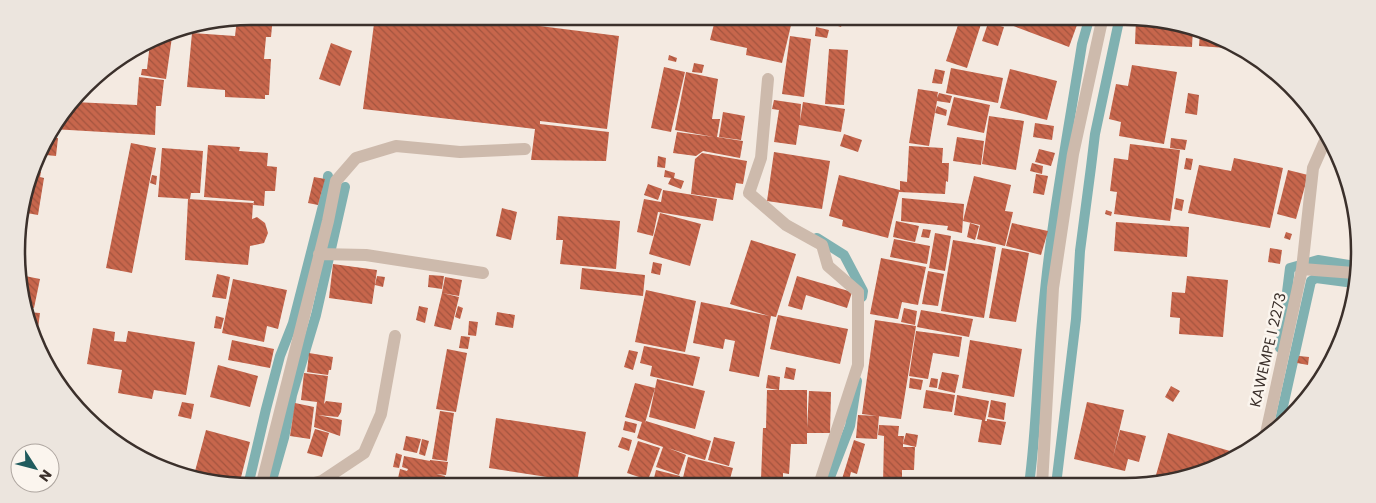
<svg xmlns="http://www.w3.org/2000/svg" width="1376" height="503" font-family="Poppins,sans-serif">
<style>
.lines{fill:none;stroke-linecap:round;stroke-linejoin:round}
.stream{stroke:#80b1b1;stroke-width:10}
.building{fill:url(#building-back-hatch)}
.service{stroke:#cdbaac;stroke-width:12}
.minor{stroke:#cdbaac;stroke-width:12}
.labels{text-anchor:middle;stroke-width:5;stroke-linejoin:round;paint-order:stroke}
.street-label{font-size:15px;fill:#3b302b;stroke:#fbf5ee}
.rim{fill:none;stroke:#3b302b;stroke-width:2.5}
</style>
<defs>
<pattern id="building-back-hatch" width="6" height="6" patternUnits="userSpaceOnUse" patternTransform="scale(1.25)"><rect width="6" height="6" fill="#c7664c"/><path d="M-1 5l2 2M0 0l6 6M5-1l2 2" fill="none" stroke="#a3543f"/></pattern>
</defs>
<rect width="100%" height="100%" fill="#f4eae1"/>
<g class="lines">
<!-- stream -->
<path class="stream" d="M817 238 844 255 863 291 862 297
M1280 348 1290 268 1318 260 1355 266
M1278 429 1311 281 1316 278 1354 283
M827 485 850 426 857 381
M1029 485C1037 427 1037 369 1043 311 1051 221 1068 133 1082 44L1090 16
M1056 485 1076 319 1080 251 1091 167 1095 134 1120 16
M248 486 266 409 280 356 293 323 327 190 328 176
M270 487 284 438 292 395 316 315 345 187"/>
</g>
<!-- building -->
<path class="building" d="M252 16H273L271 37H266L264 59H271L269 95H265V99L225 97V90L187 87 192 33 235 36 237 19Z
M352 16H368L366 25 351 21Z
M375 16H461L619 36 607 129 540 121V124L609 132 606 161 531 160 535 129 363 109Z
M716 16H787L793 18 794 16 811 17 809 26 792 21 782 63 746 55 747 48 710 40Z
M818 16H845L841 27 817 19Z
M961 16H969L982 21 967 68 946 61Z
M981 16H999L997 23 980 19Z
M1002 16H1011L1010 21 1001 19Z
M1014 16H1043L1059 23 1061 19 1077 25 1069 47 1011 25Z
M1136 18 1186 24 1193 28 1192 47 1135 44Z
M234 19V24L220 22Z
M988 23 1004 27 998 46 982 41Z
M816 27 829 30 827 38 815 36Z
M173 30 166 79 141 75 142 69H147L150 43Z
M1200 32 1226 45V48L1199 46Z
M790 36 811 39 804 97 782 94Z
M331 43 352 51 340 86 319 79Z
M829 49 848 50 844 105 825 104Z
M669 55 677 58 676 62 668 60Z
M694 63 704 65 702 73 692 72Z
M1132 65 1177 72 1164 144 1119 136 1121 122 1109 119 1116 84 1128 86Z
M111 66 109 77 96 75 97 74Z
M664 67 685 72 671 132 651 128Z
M951 68 1003 78 998 103 946 93Z
M935 69 945 71 942 84 932 83Z
M1010 69 1057 81 1047 120 1000 108Z
M686 72 718 79 712 119H720L717 137 743 141 740 158 703 151 696 156 673 153 677 132 714 137 675 130Z
M139 77 164 80 161 106H156L155 135 52 129 74 102 137 105Z
M918 89 938 92 937 98 939 93 952 96 950 103 937 101 929 146 909 143Z
M1188 93 1199 95 1197 115 1185 113Z
M954 97 990 105 984 133 947 125Z
M774 100 801 104 800 121 803 102 845 109 841 132 799 125 796 145 774 142 779 110 772 109Z
M937 106 947 110 946 116 935 113Z
M723 112 745 116 741 140 719 137Z
M989 116 1024 121 1016 170 982 164Z
M1035 123 1054 126 1052 140 1033 137Z
M844 134 862 140 858 152 840 146Z
M48 137 58 138 56 156 46 155Z
M957 137 984 141 981 165 953 161Z
M1171 138 1187 140 1185 150 1170 148Z
M131 143 156 148 132 273 106 268Z
M1130 144 1180 150 1170 221 1114 214 1117 192 1110 191 1114 158 1128 160Z
M208 145 240 147 239 151 268 153 267 166 277 167 275 191H265L264 206 253 205 254 201 204 197Z
M909 146 943 148 942 163H949L948 182 946 181 945 194 899 192 888 238 842 226 843 220 829 216 839 175 900 190V181L907 182Z
M162 148 203 151 200 193H191L190 199 158 197Z
M1039 149 1055 153 1051 166 1035 162Z
M774 152 830 161 822 209 767 201Z
M702 153 747 161 743 184 736 183 733 200 691 194 695 159Z
M658 156 666 158 665 168 657 167Z
M1186 158 1193 159 1191 170 1184 169Z
M1234 158 1283 168 1270 228 1188 213 1199 165 1231 171Z
M1032 163 1043 166 1042 174 1030 171Z
M665 170 675 173 674 178 684 181 681 189 668 184 671 178 664 177Z
M1288 170 1308 175 1296 219 1277 214Z
M35 171 41 172 40 177 44 178 38 215 21 212Z
M1036 174 1048 176 1044 195 1033 193Z
M152 175 157 176 156 185 150 183Z
M974 176 1011 185 1005 211 1013 212 1005 246 977 239 980 225 963 221Z
M314 177 325 179 318 205 308 203Z
M648 184 662 189 658 200 644 195Z
M663 190 717 199 713 221 658 212 653 236 637 232 644 199 661 202Z
M902 198 964 204 962 233 947 230 948 226 901 221Z
M1176 198 1184 200 1182 211 1174 209Z
M188 199 253 203 252 219 257 217 265 223 268 233 264 243 250 246 248 265 185 260Z
M502 208 517 212 511 240 496 236Z
M1106 210 1112 212 1111 216 1105 214Z
M660 213 701 224 690 266 649 254Z
M558 216 620 221 616 269 560 264 563 240H556Z
M896 221 919 226 915 242 893 237Z
M1116 222 1189 227 1187 257 1114 251Z
M970 223 979 226 975 240 967 237Z
M1012 223 1048 231 1041 255 1006 246Z
M923 229 931 230 929 238 921 237Z
M1286 232 1292 234 1290 240 1284 238Z
M935 233 951 236 945 271 929 268Z
M894 239 930 246 927 264 890 257Z
M751 240 796 254 776 317 771 316 759 377 729 371 735 341 725 339 723 349 693 343 701 302 769 316 730 304Z
M953 240 996 247 984 318 941 311Z
M1002 248 1029 253 1016 322 989 318Z
M1270 248 1282 250 1280 264 1268 262Z
M881 258 926 267 918 305 902 302 898 319 870 314Z
M653 262 662 264 660 275 651 273Z
M333 264 377 270 372 304 329 298Z
M582 268 645 275 643 296 580 289Z
M928 271 944 274 938 306 922 304Z
M217 274 230 277 226 299 212 297Z
M20 275 40 279 34 308 24 306 21 298Z
M429 275 444 276 442 289 428 287Z
M377 276 385 277 383 287 375 285Z
M797 276 852 292 847 308 806 295 802 310 788 306Z
M1187 276 1228 280 1223 337 1179 334 1180 318 1170 317 1172 292 1185 293Z
M445 277 462 280 459 296 442 293Z
M233 279 287 290 278 329 267 326 264 342 222 333Z
M646 290 696 301 685 352 635 342Z
M442 293 459 297 451 330 434 326Z
M419 306 428 308 425 323 416 320Z
M458 306 463 308 460 319 455 317Z
M904 308 917 311 915 325 901 322Z
M921 310 973 319 969 337 917 327Z
M27 312 40 313 37 336 34 329Z
M497 312 515 315 513 328 495 325Z
M778 315 848 329 840 364 770 349Z
M216 316 224 318 221 329 214 328Z
M875 320 916 326 901 419 862 414Z
M469 321 478 322 476 336 468 335Z
M93 328 115 332 114 341 126 342 128 331 195 342 186 395 154 390 152 399 118 393 122 370 87 364Z
M916 331 962 337 959 357 933 353 928 379 909 376Z
M461 336 470 337 468 349 459 348Z
M232 340 274 349 270 368 228 360Z
M970 340 1022 349 1014 397 962 388Z
M644 346 700 357 693 386 650 376 652 366 640 363Z
M447 349 467 353 456 412 436 409Z
M629 350 638 352 633 370 624 367Z
M309 353 333 357 331 370H329L328 375 307 372Z
M1299 356 1309 357 1308 365 1297 363Z
M218 365 258 376 250 407 210 397Z
M786 367 796 369 794 380 784 378Z
M942 372 959 375 955 393 938 389Z
M304 373 328 376 324 404 326 401 342 403 341 412 338 417 318 415 342 420 340 436 314 427 317 402 301 400Z
M768 375 780 377 779 390 766 388Z
M910 378 923 380 921 390 909 388Z
M931 378 938 379 937 388 929 387Z
M657 379 705 391 695 429 649 417Z
M635 383 655 388 645 423 646 421 711 441 705 460 668 448 686 455 679 475 656 467 663 447 637 438 642 422 625 417Z
M1171 386 1180 391 1173 402 1165 397Z
M767 390H807V428L809 391 831 392 830 433H807V444H791L789 474 783 473V480L761 479 763 428H766Z
M926 390 955 395 952 412 923 408Z
M957 395 989 401 985 421H987V419L1006 422 1001 445 978 442 982 420 954 415Z
M991 400 1006 403 1004 420 988 417Z
M182 402 194 404 191 419 178 416Z
M1087 402 1124 410 1113 457 1120 430 1146 436 1139 462 1128 459 1125 471 1074 459Z
M295 403 314 407 310 439 290 436Z
M440 411 454 413 447 461 432 459Z
M858 415 879 416 877 439 856 438Z
M496 418 586 432 577 482 563 479 561 486 545 483 547 477 489 468Z
M625 421 637 424 635 433 623 430Z
M879 425 899 426 898 436H904L903 444 906 433 918 435 916 447 903 444V447H915L914 470H902V485H883L884 436 878 435Z
M315 429 329 433 322 457 307 453Z
M206 430 250 442 239 485 194 475Z
M1168 433 1230 451 1227 461 1215 469 1173 480 1156 475Z
M406 436 421 439 417 453 403 450Z
M622 437 632 440 629 451 618 447Z
M714 437 735 442 729 466 708 460Z
M422 439 429 441 425 456 419 454Z
M854 440 865 444 857 474 851 472 849 480 842 479Z
M638 441 660 448 648 480 627 473Z
M396 453 402 455 399 468 393 467Z
M404 456 430 461 428 471 430 460 448 462 446 475 436 474 445 476 442 486H403V484L397 483 400 469 407 471 408 469 402 467Z
M688 457 733 468 728 486H681Z
M656 470 680 476 677 486H652Z
M614 478 642 482 641 486H613Z"/>
<g class="lines">
<!-- service -->
<path class="service" d="M299 487 322 481 364 453 381 414 395 336"/>
<!-- minor -->
<path class="minor" d="M768 79 761 158 749 193 786 225 822 245 828 266 858 292V365L819 485
M319 254 366 255 483 273
M1302 269 1354 273
M1265 438 1302 269 1313 168 1328 134
M1042 485 1053 288 1073 154 1103 16
M261 487 328 221 336 181 356 158 396 146 460 152 525 149"/>
</g>
<g class="labels">
<!-- street labels -->
<g class="street-label">
<text transform="translate(1268 350) rotate(-77)" y="5">KAWEMPE I 2273</text>
</g>
</g>
<!-- crop -->
<path d="M0 0H1376V503H0ZM251 25H1125A226 226 0 0 1 1351 251V252A226 226 0 0 1 1125 478H251A226 226 0 0 1 25 252V251A226 226 0 0 1 251 25Z" fill="#ece5de" fill-rule="evenodd"/>
<path class="rim" d="M251 25H1125A226 226 0 0 1 1351 251V252A226 226 0 0 1 1125 478H251A226 226 0 0 1 25 252V251A226 226 0 0 1 251 25Z"/>
<!-- north arrow -->
<g transform="translate(35 468) rotate(126)"><circle r="24" fill="#fbf5ee" stroke="#aea6a0"/>
<path d="M0-4L9 19L0 12L-9 19Z" fill="#205b5d"/>
<text y="-8" font-size="14" font-weight="bold" text-anchor="middle" fill="#3b302b">N</text>
</g>
</svg>
